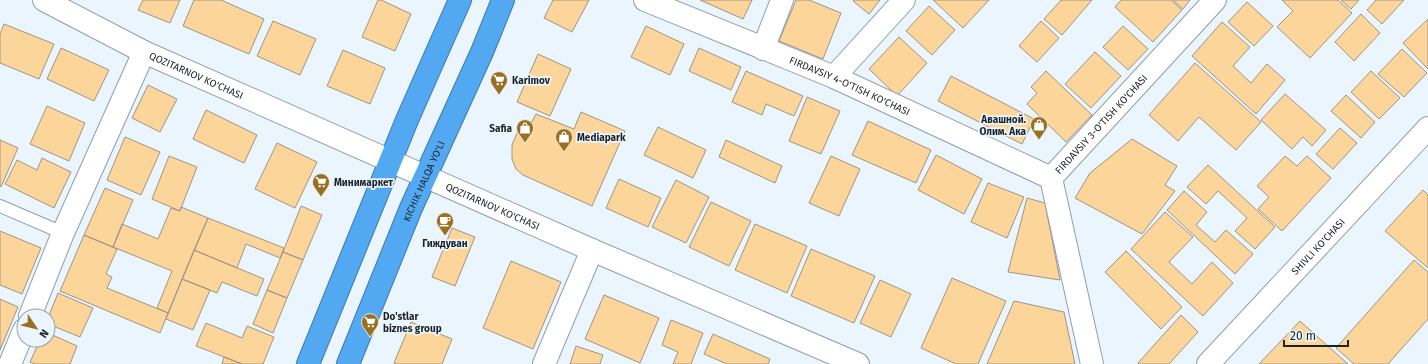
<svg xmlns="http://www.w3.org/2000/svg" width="1428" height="364" font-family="'Fira Sans',sans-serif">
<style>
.building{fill:#fcd59a;stroke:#9f9484}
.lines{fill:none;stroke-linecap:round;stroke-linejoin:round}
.lane-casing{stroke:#909fad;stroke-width:14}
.street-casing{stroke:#909fad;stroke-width:24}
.highway-casing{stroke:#3f79ab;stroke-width:24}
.lane{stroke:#fff;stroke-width:12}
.street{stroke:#fff;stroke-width:22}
.highway{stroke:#52a9f2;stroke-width:22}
.labels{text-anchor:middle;stroke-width:3.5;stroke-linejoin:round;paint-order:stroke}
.street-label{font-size:10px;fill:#1b2126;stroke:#ebf5fd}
.poi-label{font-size:10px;font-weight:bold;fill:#1b2126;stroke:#ebf5fd;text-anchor:start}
</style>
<rect width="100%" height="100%" fill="#ebf5fd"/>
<!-- building -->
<path class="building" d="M143 0H180L170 23 138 10Z
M194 0H221L264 19 249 54 183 26Z
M378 0H381L411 14 395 51 362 37Z
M553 0H589L572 32 544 18Z
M700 0H752L743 19Z
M796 0H809L841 13 823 59 779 41Z
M854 0H880L869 14 853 1Z
M933 0H989L963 28Z
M1061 0H1092L1062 35 1044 19Z
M1121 0H1171L1182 10 1153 42 1115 7Z
M1173 0H1190L1183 9Z
M1282 0H1338L1352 13 1310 58 1277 27 1293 11Z
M1341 0H1359L1351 9Z
M1376 0H1404L1382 24 1367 10Z
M1247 2 1273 26 1254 46 1228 22Z
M929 6 955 30 932 55 906 31Z
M1361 14 1380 33 1354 61 1335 42Z
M1428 19V69L1403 43Z
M273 21 316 39 300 75 257 56Z
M1041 21 1059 38 1037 62 1019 46Z
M1222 22 1250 47 1233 66 1251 83 1267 64 1285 80 1256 114 1192 56Z
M4 24 54 44 39 79 0 63V34Z
M646 26 684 44 670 75 631 57Z
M1123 26 1148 49 1128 70 1103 47Z
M899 37 927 63 897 96 869 69Z
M61 48 109 70 94 101 47 79Z
M699 48 741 67 731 90 689 71Z
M1402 49 1427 73 1404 97 1378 74Z
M343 50 385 68 370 104 327 86Z
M1095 52 1121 76 1091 108 1065 84Z
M538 54 571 69 550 116 517 102Z
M1195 63 1261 122 1236 150 1199 117 1178 141 1149 115Z
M746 71 803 96 794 116 766 104 762 115 732 102Z
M1046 71 1092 115 1066 142 1027 104 1037 93 1031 87Z
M1371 71 1400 98 1379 119 1351 92Z
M951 76 1034 119 1022 144 938 101Z
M148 85 177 99 160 132 132 118Z
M1285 94 1326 130 1312 146 1303 137 1292 149 1261 120Z
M1346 95 1375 122 1361 138 1331 111Z
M807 97 840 111 821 154 789 141Z
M47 106 85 123 69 161 30 144Z
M206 110 257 135 244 163 193 139Z
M581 112 625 131 592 206 523 175 516 169 512 159V145L522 121 531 123 536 114 574 129Z
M868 121 931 150 916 183 852 155Z
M658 127 706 150 693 178 644 155Z
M1340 128 1357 143 1333 169 1316 154Z
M125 137 160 152 141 195 107 180Z
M1132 139 1177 166 1165 185 1175 191 1142 234 1075 198 1090 173Z
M0 140 18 148 1 187 0 186Z
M726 140 782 166 775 183 719 157Z
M277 143 317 162 295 208 255 189Z
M936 155 982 179 964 214 918 190Z
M169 156 197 167 180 211 152 199Z
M831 156 860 169 839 216 809 203Z
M1285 156 1297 166 1307 156 1331 178 1282 231 1258 209 1269 197 1257 186Z
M42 158 71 172 54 208 5 184 17 160 37 170Z
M1208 165 1275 227 1255 249 1235 231 1247 218 1218 191 1206 204 1187 187Z
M619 179 661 198 648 227 606 208Z
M676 180 709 197 686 243 652 227Z
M988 183 1024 197 1007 238 971 222Z
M105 188 133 200 113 247 84 235Z
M1423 190 1428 195V268L1385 231Z
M1184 191 1207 212 1196 225 1215 242 1226 230 1253 254 1235 274 1167 210Z
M1027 198 1045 203 1060 280 1008 272Z
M711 202 751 221 729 266 689 247Z
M301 206 322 215 303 260 283 252Z
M181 207 208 218 168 313 157 308 172 271 113 247 122 224 158 239 171 208 180 211Z
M1165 212 1193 237 1169 262 1192 284 1212 262 1233 283 1203 316 1131 249Z
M208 218 284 248 280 258 246 244 237 268 194 250Z
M755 224 807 246 787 293 735 270Z
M452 228 475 237 455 286 432 277Z
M0 231 41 248 22 294 0 285Z
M84 235 117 249 106 274 112 277 107 288 168 313 160 333 60 291Z
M811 249 875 276 854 323 791 296Z
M194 250 264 279 257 296 222 282 217 293 182 279Z
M1126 251 1182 307 1161 329 1105 272Z
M283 252 303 260 287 298 267 290Z
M1414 260 1428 272V319L1388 364H1354L1336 348Z
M511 261 561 282 533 349 483 328Z
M952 278 1006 301 978 364H956L921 348Z
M182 279 210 290 193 330 166 319Z
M880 280 911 294 891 337 860 323Z
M267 290 287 298 273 333 253 324Z
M58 293 93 308 80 337 48 324V318Z
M604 295 659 318 640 363 585 339Z
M0 299 18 307 0 350Z
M1014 301 1064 312 1075 364H987Z
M1181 315 1198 332 1169 364H1139L1138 363Z
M671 320 703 333 691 364H673L678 352 662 345Z
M1300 321 1348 364H1259Z
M411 322 452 339 442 364H397L394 363Z
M206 323 242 338 247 326 274 337 263 364H242L196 346Z
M48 333 77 346 70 364H35L30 362 40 340H48Z
M713 334 770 359 768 364H727L704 354Z
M576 346 603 355 600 364H570Z
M224 357 242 364H222Z"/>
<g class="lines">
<!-- lane casing -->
<g class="lane-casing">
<path id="lane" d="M0 206 63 233"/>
</g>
<!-- street casing -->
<g class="street-casing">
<g id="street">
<path id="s1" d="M44 0 144 52 592 250 858 364"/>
<path id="s2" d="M645 0 834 77 1051 178"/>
<path d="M763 49 782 0"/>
<path d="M834 77 904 0"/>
<path d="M30 316 63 233 144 52"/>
<path d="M10 364 24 330"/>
<path d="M544 364 592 250"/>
<path id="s3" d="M1092 364 1051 178 1215 0"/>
<path id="s4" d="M1208 364 1428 128"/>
</g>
</g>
<!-- highway casing -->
<g class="highway-casing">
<g id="highway">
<path d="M308 364 407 120 460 0"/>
<path id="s5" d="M348 364 411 208 482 52 503 0"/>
</g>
</g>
<!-- lane -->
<use href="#lane" class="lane"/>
<!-- street -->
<use href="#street" class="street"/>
<!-- highway -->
<use href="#highway" class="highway"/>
</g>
<!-- icons -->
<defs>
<g id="supermarket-pin" transform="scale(0.9)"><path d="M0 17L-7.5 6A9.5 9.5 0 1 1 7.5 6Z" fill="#9b6f1f" stroke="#ebf5fd"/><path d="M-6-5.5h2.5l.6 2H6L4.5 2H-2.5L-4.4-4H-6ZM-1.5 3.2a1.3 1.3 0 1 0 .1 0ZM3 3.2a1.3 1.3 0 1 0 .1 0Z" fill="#fff"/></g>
<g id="shop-pin" transform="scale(0.9)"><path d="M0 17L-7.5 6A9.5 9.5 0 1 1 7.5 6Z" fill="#9b6f1f" stroke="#ebf5fd"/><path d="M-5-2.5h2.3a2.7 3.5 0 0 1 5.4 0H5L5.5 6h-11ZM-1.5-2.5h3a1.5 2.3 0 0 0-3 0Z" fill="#fff"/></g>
<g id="cafe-pin" transform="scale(0.9)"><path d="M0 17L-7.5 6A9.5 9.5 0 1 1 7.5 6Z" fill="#9b6f1f" stroke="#ebf5fd"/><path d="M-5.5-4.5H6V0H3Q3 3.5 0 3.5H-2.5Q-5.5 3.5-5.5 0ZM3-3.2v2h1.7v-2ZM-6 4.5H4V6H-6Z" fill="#fff"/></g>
</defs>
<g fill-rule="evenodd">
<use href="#supermarket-pin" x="499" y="80"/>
<use href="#shop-pin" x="1039" y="125"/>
<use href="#shop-pin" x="525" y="128"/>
<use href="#shop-pin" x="564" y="137"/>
<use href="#supermarket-pin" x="321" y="182"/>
<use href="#cafe-pin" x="445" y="221"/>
<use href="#supermarket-pin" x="370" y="322"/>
</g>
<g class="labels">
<!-- street labels -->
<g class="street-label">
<text dy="4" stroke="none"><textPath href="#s1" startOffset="170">QOZITARNOV KO'CHASI</textPath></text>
<text dy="4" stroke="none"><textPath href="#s2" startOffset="222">FIRDAVSIY 4-O'TISH KO'CHASI</textPath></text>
<text dy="4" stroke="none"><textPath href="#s3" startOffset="264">FIRDAVSIY 3-O'TISH KO'CHASI</textPath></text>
<text dy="4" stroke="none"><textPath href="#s5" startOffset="198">KICHIK HALQA YO'LI</textPath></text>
<text dy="4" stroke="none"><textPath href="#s1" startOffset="494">QOZITARNOV KO'CHASI</textPath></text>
<text dy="4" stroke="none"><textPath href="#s4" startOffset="161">SHIVLI KO'CHASI</textPath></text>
</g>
<!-- poi labels -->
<g class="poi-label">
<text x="512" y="84">Karimov</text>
<text x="1026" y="123" text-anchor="end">Авашной.<tspan x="1026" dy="12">Олим. Ака</tspan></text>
<text x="512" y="132" text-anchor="end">Safia</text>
<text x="577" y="141">Mediapark</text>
<text x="334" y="186">Минимаркет</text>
<text x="445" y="247" text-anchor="middle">Гиждуван</text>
<text x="383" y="320">Do'stlar<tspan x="383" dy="12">biznes group</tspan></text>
</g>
</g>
<!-- north arrow -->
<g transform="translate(36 328) rotate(125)"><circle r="19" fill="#ebf5fd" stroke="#98a0a7"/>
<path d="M0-3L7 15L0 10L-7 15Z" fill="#9b6f1f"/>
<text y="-6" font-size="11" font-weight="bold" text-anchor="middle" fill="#1b2126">N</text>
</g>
<!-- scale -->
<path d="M1284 340v6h64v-6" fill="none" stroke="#1b2126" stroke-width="2"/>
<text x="1290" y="340" font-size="12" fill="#1b2126" stroke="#ebf5fd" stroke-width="3" paint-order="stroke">20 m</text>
</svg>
